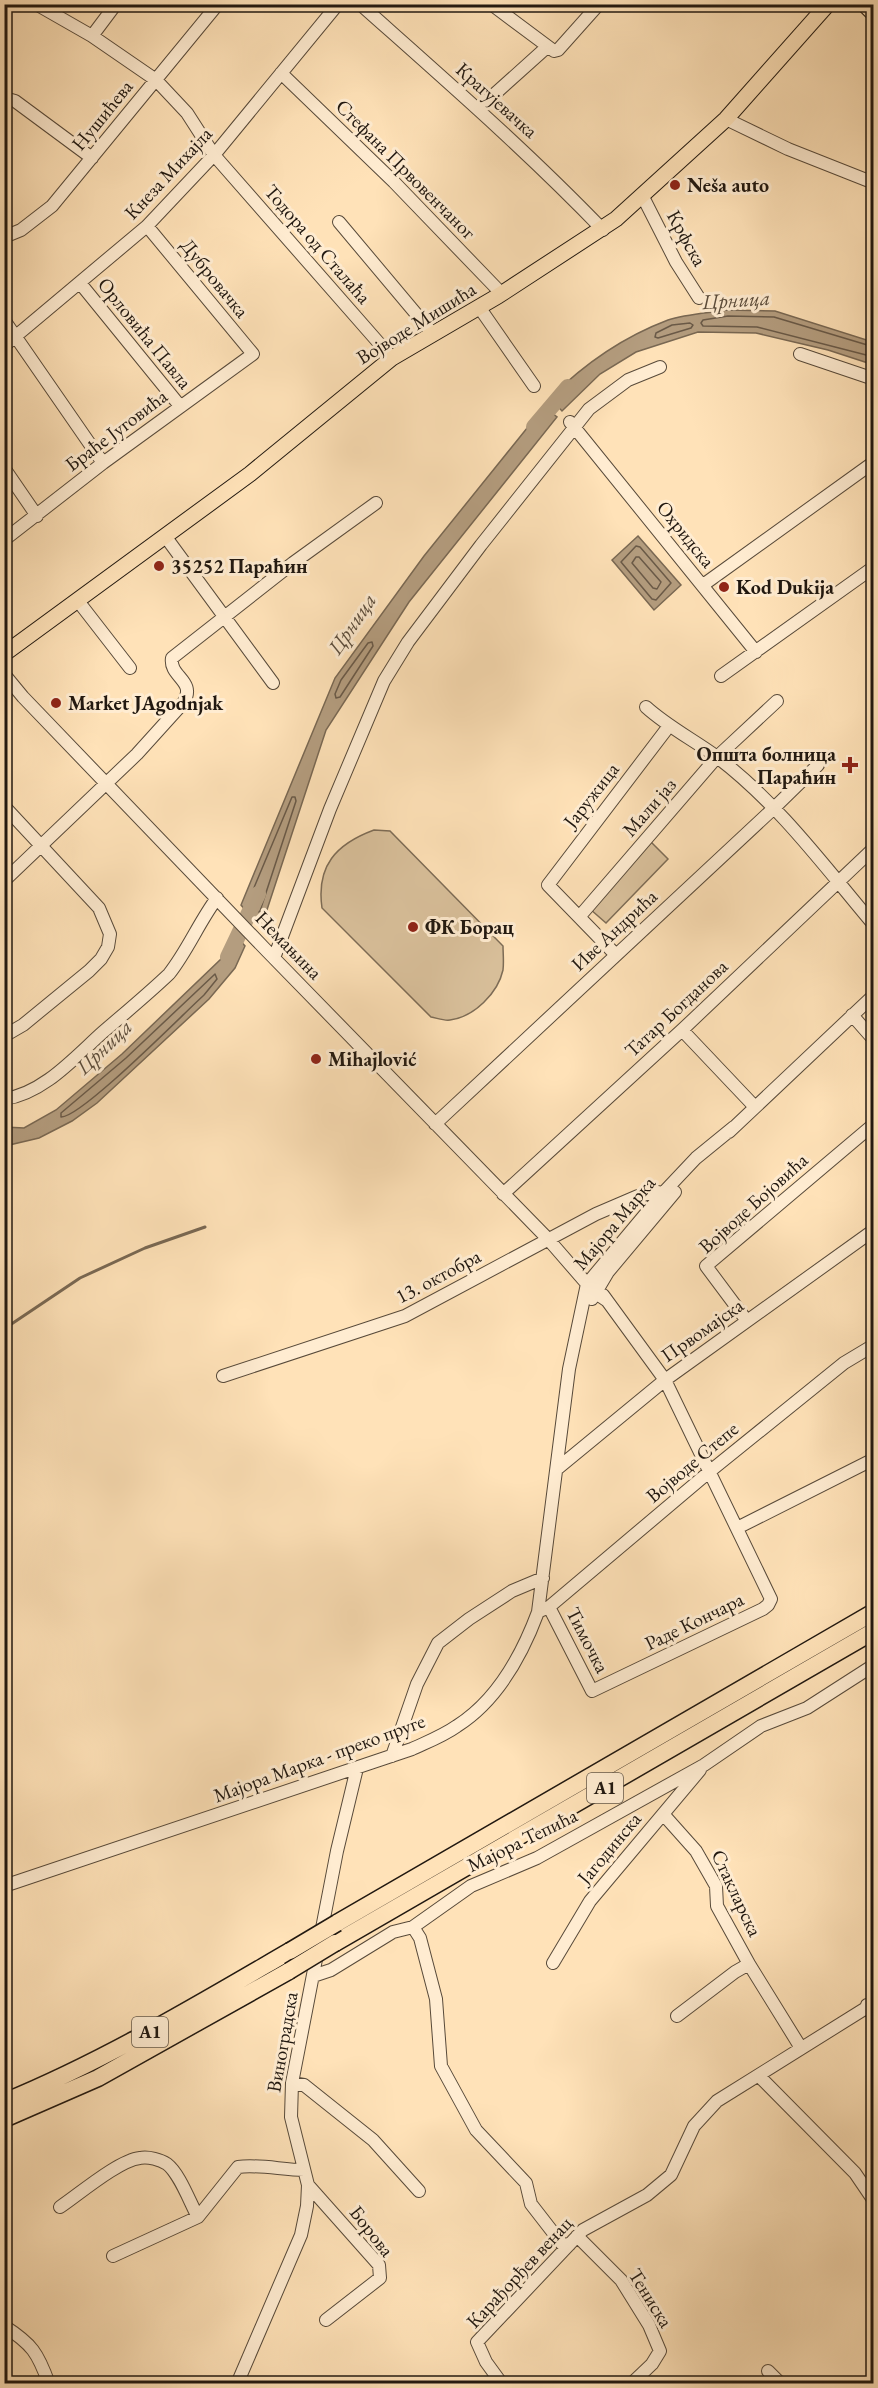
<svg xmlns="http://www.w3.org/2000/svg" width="878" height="2388" font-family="'EB Garamond',serif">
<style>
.green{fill:#d9c09b;stroke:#7d6c56;stroke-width:1.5}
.water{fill:#b49d7f;stroke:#796853;stroke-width:1.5}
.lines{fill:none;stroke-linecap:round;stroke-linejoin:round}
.shore{stroke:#6a5a48;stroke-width:1.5}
.stream{stroke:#796853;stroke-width:3}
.river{stroke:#b49d7f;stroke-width:16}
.minor-casing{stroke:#584a3a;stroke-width:14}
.major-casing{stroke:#211810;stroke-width:17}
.highway-casing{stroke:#211810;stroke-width:19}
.minor{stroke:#ffecd1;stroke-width:12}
.major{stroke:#ffe2b8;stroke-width:15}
.highway{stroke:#ffe2b8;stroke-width:16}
.highway-bridge-casing{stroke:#211810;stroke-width:19;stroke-linecap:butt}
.highway-bridge{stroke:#ffe2b8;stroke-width:16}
.poi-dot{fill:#8f2418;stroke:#ffecd1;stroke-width:2}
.labels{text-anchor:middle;stroke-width:6;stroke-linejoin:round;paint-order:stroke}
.shield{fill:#ffecd1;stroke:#64584a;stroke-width:1.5}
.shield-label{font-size:18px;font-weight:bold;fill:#211810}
.street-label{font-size:20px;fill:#211810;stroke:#ffecd1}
.poi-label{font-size:20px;font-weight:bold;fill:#211810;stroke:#ffecd1;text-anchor:start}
.water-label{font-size:21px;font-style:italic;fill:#5c4d3c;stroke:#ffecd1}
</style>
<rect width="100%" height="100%" fill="#ffe2b8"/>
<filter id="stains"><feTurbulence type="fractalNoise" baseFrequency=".00333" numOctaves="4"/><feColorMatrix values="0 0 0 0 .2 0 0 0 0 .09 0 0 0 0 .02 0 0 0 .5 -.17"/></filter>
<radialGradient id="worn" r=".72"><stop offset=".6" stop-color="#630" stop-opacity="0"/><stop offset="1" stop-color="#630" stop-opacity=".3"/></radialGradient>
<!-- green -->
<path class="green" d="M374 830 390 831 503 946C503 953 504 962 503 970 498 993 474 1017 450 1020 444 1021 437 1018 431 1017L322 908C316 866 336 844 374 830Z
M650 841 668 859 606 923 590 909Z"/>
<!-- water -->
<path class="water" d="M727 310 775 311 873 342V355L871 364 828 350 756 333 698 332 636 352 600 374 562 411 550 398C584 364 623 337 668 320 686 314 709 313 727 310Z
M544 407 557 417 409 602 326 730 261 928 241 905 335 678 424 556Z
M638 536 681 585 654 610 612 560Z
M235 935 245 946 235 968 209 999 97 1103 72 1121 39 1138 5 1146V1127L24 1128 56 1110 122 1054 222 958Z"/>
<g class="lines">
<!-- shore -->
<path class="shore" d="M690 323 693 325 691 328 658 338 655 337 656 333 672 325Z
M874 347 774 317 728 316 703 320 701 323 703 326 757 327 874 357
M636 546 640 547 671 583 656 600 652 599 621 562Z
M636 557H639L661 582 657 589 653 588 632 563Z
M372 642 373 646 340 697 336 698 335 694 341 680 368 643Z
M292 797H295L296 801 260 911 256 913 248 902Z
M215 974 217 979 204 995C183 1014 81 1118 61 1117V1113L126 1058Z"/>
<!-- stream -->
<path class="stream" d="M4 1329 80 1278 145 1248 205 1227"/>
<!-- river -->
<path class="river" d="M534 427 568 387
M228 957 258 894"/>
<!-- minor casing -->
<g class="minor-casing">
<path id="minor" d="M36 4 92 36 156 80 187 113 214 155 392 358
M360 4C443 78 526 150 603 230
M491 4 554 51 558 50 599 4
M92 36 116 4
M281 73 394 182 502 294
M4 98 15 101 92 158
M478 109 547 47
M726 119 788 149 874 183
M643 197 676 262 699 298
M339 222 433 334
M4 237 21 230 52 206 218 4
M80 283 180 406
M479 307 534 386
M4 320 103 463
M4 346 147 226 214 155 338 4
M800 354 874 379
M570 422 756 652
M4 468 37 516
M165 536 273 683
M4 540 103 463 253 354 147 226
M703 585 874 462
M78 601 130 668
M4 674 23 697 267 951 548 1239 594 1292 606 1300
M721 676 874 567
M646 707C668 727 694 740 717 757 778 803 825 867 874 925
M4 806 99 908 110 934 108 947 101 959 89 971 23 1025 4 1036
M4 881 137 754 184 702C196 680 169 677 172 658L293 563 376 503
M580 916 717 757 777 701
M616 955 548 885 669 726
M274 958 330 809 384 681 408 642 481 545 589 409 628 380 660 367
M852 1015 874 1040
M682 1030 755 1107
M4 1099C43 1094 75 1057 103 1032 125 1013 148 994 169 974 188 950 199 922 217 898
M435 1124 774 808 818 765
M729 1132 874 995
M503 1194 682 1030 874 848
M592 1299 608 1272 675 1192
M747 1321 706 1266 874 1124
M223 1376 405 1316 596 1214 638 1196 657 1192 663 1193
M558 1468 665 1380 874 1230
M737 1528 874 1459
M549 1607 592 1691 763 1609 768 1605 771 1599 665 1380 603 1295
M542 1610 549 1607 709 1472 844 1363 874 1345
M392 1756 417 1684 438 1643 469 1619 512 1591 543 1578
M663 1814 696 1851 716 1886 717 1906 749 1964 801 2048
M4 1886 412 1749C427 1742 443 1736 457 1726 498 1700 522 1655 538 1612L569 1369 587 1284 663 1193 696 1158 734 1127
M413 1927 420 1938 436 1999 441 2066 476 2130 526 2183 531 2204 562 2244 569 2245
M553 1963 590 1901 700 1770
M313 1976 331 1970 393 1932 413 1927 471 1886 537 1858 704 1765 761 1726 807 1708 874 1665
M867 2005 874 2016
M677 2016 735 1972 749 1964
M759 2076 855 2173 874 2201
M292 2083 304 2085 373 2140 419 2191
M308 2185 379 2265 380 2278 326 2320
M60 2207C78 2195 119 2160 140 2158 148 2156 161 2160 167 2164 180 2174 190 2203 198 2217
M577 2236 621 2280 649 2325 660 2351 652 2364 631 2384
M113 2256 198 2217 238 2167C259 2164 283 2170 304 2170
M4 2326C32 2344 38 2353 49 2384
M768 2371 781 2384
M237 2384 301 2235 307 2206 308 2185 291 2117 292 2083 337 1851 357 1768
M502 2384 486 2362 477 2342 583 2230 647 2195 671 2175 694 2126 717 2101 874 2003"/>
</g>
<!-- major casing -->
<g class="major-casing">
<path id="major" d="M864 4 874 14
M4 654 250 474 392 358 498 296 616 219 726 119 828 4"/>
</g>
<!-- highway casing -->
<g class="highway-casing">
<path id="highway" d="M337 1923 874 1612
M335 1943 874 1631
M4 2102C104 2061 197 2005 290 1951
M4 2119 98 2078 289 1971"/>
</g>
<!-- minor -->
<use href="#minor" class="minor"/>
<!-- major -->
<use href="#major" class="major"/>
<!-- highway -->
<use href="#highway" class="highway"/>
<!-- highway-bridge casing -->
<g class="highway-bridge-casing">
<path id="highway-bridge" d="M290 1951 337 1923
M289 1971 335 1943"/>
</g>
<!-- highway-bridge -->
<use href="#highway-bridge" class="highway-bridge"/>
</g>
<!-- markers -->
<g class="poi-dot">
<circle cx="675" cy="185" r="6"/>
<circle cx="159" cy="566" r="6"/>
<circle cx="724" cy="587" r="6"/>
<circle cx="56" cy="703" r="6"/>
<path d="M847 756h6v6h6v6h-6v6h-6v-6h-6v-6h6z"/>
<circle cx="413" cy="927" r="6"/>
<circle cx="316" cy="1059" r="6"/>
</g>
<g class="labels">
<!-- shield labels -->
<g class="shield">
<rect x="587" y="1773" width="36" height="30" rx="4.5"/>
<rect x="132" y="2017" width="36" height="30" rx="4.5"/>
</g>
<g class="shield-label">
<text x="605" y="1794">A1</text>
<text x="150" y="2038">A1</text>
</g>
<!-- street labels -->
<g class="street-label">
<text transform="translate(497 100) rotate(42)" y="7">Крагујевачка</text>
<text transform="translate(102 115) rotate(-51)" y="7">Нушићева</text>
<text transform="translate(406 169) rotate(45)" y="7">Стефана Првовенчаног</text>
<text transform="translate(168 173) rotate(-47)" y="7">Кнеза Михајла</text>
<text transform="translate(687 238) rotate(61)" y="7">Крфска</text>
<text transform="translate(318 244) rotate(49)" y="7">Тодора од Сталаћа</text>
<text transform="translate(215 278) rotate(51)" y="7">Дубровачка</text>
<text transform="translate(416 323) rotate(-32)" y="7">Војводе Мишића</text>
<text transform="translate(145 333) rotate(51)" y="7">Орловића Павла</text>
<text transform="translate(116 430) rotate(-37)" y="7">Браће Југовића</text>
<text transform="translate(686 534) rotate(51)" y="7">Охридска</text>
<text transform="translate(591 795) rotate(-52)" y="7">Јаружица</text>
<text transform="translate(649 807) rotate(-49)" y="7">Мали јаз</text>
<text transform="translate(614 930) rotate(-43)" y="7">Иве Андрића</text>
<text transform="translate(289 945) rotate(46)" y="7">Немањина</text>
<text transform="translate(676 1008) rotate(-43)" y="7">Татар Богданова</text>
<text transform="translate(753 1203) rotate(-42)" y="7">Војводе Бојовића</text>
<text transform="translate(614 1223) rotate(-50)" y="7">Мајора Марка</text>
<text transform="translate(438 1276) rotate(-28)" y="7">13. октобра</text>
<text transform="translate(702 1330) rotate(-35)" y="7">Првомајска</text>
<text transform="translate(692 1462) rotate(-40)" y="7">Војводе Степе</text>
<text transform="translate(694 1621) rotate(-26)" y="7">Раде Кончара</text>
<text transform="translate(588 1640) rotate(63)" y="7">Тимочка</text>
<text transform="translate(319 1758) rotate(-20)" y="7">Мајора Марка - преко пруге</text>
<text transform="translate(522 1840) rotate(-26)" y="7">Мајора Тепића</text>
<text transform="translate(609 1848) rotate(-50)" y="7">Јагодинска</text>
<text transform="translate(737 1893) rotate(65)" y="7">Стакларска</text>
<text transform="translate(282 2042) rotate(-80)" y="7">Виноградска</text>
<text transform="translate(372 2231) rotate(52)" y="7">Борова</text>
<text transform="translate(519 2272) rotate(-47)" y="7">Карађорђев венац</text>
<text transform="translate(651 2298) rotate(58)" y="7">Тениска</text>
</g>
<!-- poi labels -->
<g class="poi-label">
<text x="687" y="192">Neša auto</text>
<text x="171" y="573">35252 Параћин</text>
<text x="736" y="594">Kod Dukija</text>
<text x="68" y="710">Market JAgodnjak</text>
<text x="836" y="761" text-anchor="end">Општа болница<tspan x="836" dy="23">Параћин</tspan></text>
<text x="425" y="934">ФК Борац</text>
<text x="328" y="1066">Mihajlović</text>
</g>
<!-- water labels -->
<g class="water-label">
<text transform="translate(736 300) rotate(-4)" y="7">Црница</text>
<text transform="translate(352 624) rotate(-56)" y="7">Црница</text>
<text transform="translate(104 1047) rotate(-44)" y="7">Црница</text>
</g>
</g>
<!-- margin -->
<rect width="878" height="2388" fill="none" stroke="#ffe2b8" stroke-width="24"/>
<rect x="6" y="6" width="866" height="2376" fill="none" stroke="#211810" stroke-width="3"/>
<rect x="12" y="12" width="854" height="2364" fill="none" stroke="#211810" stroke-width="1.5"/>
<rect width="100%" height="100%" filter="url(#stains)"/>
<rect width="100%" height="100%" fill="url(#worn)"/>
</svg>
